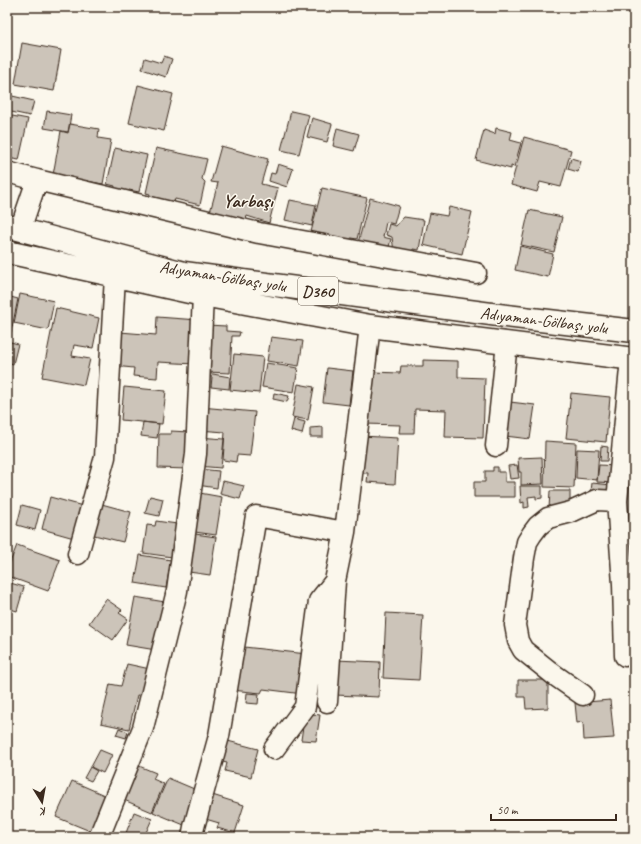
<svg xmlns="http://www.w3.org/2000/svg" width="641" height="844" font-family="Caveat,sans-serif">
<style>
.building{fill:#ccc4b9;stroke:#3b2a1e}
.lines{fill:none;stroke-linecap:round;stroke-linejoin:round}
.minor-casing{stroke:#3b2a1e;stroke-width:23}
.highway-casing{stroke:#3b2a1e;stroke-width:25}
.minor{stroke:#fbf7ec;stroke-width:20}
.highway{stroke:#fbf7ec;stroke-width:22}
.labels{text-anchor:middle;stroke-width:3;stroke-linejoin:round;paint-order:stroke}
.shield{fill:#fbf7ec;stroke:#75685c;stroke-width:1}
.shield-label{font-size:16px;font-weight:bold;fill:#3b2a1e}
.street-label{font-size:17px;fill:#3b2a1e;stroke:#fbf7ec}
.quarter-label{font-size:19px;font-weight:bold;fill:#3b2a1e;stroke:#fbf7ec}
</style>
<rect width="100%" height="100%" fill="#fbf7ec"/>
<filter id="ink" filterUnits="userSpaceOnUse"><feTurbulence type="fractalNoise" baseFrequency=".025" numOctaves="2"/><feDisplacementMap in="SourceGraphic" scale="8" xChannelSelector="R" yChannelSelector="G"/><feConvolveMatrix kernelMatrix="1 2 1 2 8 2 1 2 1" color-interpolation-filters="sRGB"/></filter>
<g filter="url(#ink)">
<!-- building -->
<path class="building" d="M22 43 61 50 54 91 15 84Z
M164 56 172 59 166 77 142 69 145 58 161 63Z
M138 85 173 94 164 131 129 123Z
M8 95 34 101 30 116 7 111Z
M47 111 71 115 68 132 44 128Z
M291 111 309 115 299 154 281 150Z
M7 115 28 119 19 160 7 158Z
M312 118 332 124 327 142 307 137Z
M70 124 99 129 98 138 111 140 103 184 53 175 61 131 68 133Z
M337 128 359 134 354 151 333 146Z
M496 128 512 132 510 140 521 143 514 167 511 166V169L476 160 484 130 495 134Z
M524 137 571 150 561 187 540 182 537 192 511 185Z
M221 146 268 159 261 184 278 188 269 223 247 216 245 222 210 212 218 183 211 182Z
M115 148 147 155 139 192 129 190 128 193 114 190 115 186 107 184Z
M156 148 207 159 202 179 205 182 200 205 175 199 173 205 148 200 150 194 146 193Z
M571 158 581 161 578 172 568 169Z
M278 164 293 169 287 187 269 181 271 173 275 174Z
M322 188 367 198 357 239 351 238 349 245 324 238V234L311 232Z
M370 198 399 206 394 224 386 222 383 237 391 239 388 251 358 243Z
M290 200 316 205 312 226 285 220Z
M449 207 472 212 462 254 423 245 430 213 447 216Z
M529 210 562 217 554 252 521 245Z
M404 217 424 220 419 250 413 249 412 255 394 252 392 237 386 235 389 224 396 226Z
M520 246 553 254 548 277 515 270Z
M20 294 54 301 48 330 14 323Z
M7 296 18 299 11 332 7 331Z
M56 308 99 318 93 348 74 345 72 356 90 359 84 385 42 377Z
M157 317 198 320 195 364 158 362 157 378 133 376 134 368 113 366 120 332 156 335Z
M207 325 226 326V331L240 332 239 336H232L230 373 205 372Z
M271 337 303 341 299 366 267 361Z
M7 341 18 344 13 364 7 362Z
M234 354 263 357 259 393 230 390Z
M423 360 458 361V377L485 378 483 438 445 437 446 410 415 409 414 433H399L400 425 365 424 372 372 400 373 401 366H423Z
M266 363 298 368 294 392 262 387Z
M327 368 353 371 349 405 323 402Z
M207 373 230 377 229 389 211 387 212 377 207 376Z
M298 384 314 387 308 420 292 417Z
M124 387 166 391 162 424 121 420Z
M274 393 289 396 287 402 273 399Z
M571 393 610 397 606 442 566 438Z
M510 402 535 405 530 439 505 436Z
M201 407 255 412 250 456 237 455 236 462 223 460 225 432 199 430Z
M294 419 305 422 302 434 291 431Z
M143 422 159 424 157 438 141 436Z
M323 427V437H310V428Z
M171 431 189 432 187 469 158 468 159 434H171Z
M361 436 398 438 395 484 367 482 368 473H358Z
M199 437 224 439 221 468 197 466Z
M545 441 576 443 574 488 544 487Z
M601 446 608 447 607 461H600Z
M577 449 599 450 597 480 576 478Z
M542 457 543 484 521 485V472H519L518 458Z
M517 465 519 478 510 479 508 466Z
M599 465 617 466 615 483 597 482Z
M493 467H498V472H505V482H515V497H474V482H485V471H493Z
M199 469 219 471 217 488 197 485Z
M223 481 244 486 240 499 220 494Z
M592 483 611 485 610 493 591 491Z
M520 486H542V498L536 499V496L528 497 529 507 524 508V502L521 503Z
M550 491H570V510L549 509Z
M194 492 222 497 216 535 188 531Z
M150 496 163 499 159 516 145 513Z
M50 497 83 506 74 538 42 529Z
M98 503 131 512 123 542 90 534Z
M22 505 40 510 35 530 17 525Z
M156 521 177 524 172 557 143 553 147 525 155 526Z
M188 533 216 537 210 575 182 571Z
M17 545 60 560 48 591 7 576V570Z
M140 555 171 560 166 588 135 583Z
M7 582 24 587 17 611 7 608Z
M135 597 165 602 156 650 126 645Z
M106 599 122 610 119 613 128 619 113 640 89 623Z
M386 613 423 615 419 680 383 678Z
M235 646 307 654 303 694 263 689 261 693 231 690Z
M336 660 380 662 379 697 335 695Z
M127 664 150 669 143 696 137 695 129 729 101 723 110 684 121 686Z
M518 680H548V708L526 709 525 697H518Z
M247 693 259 694 258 704 246 703Z
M610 700 614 738 584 740 583 722 577 723 575 703Z
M305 713 320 715 316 741 301 740Z
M119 728 128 732 126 738 116 735Z
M224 740 258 749 251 777 225 771 227 763 219 761Z
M100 750 112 755 103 773 91 767Z
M139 766 156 773 153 779 164 784 152 812 124 800Z
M90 767 97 771 91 781 84 778Z
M168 778 199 791 184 825 153 812Z
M72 781 111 798 94 822 90 831 56 817Z
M206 793 244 805 235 833 217 828 219 823 199 817Z
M134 812 152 819 144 837H137L126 833Z"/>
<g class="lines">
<!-- minor casing -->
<g class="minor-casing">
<path id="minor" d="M7 172 37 180 20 230
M37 180 259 233 476 273
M496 446 507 343
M78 554 105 457 115 276
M625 656 623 584 617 501 631 359
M583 695 553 674 523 650 518 641 515 625 524 558 527 542 532 534 538 526 548 518 571 512 597 500 617 501
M327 702 335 581 345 532 370 326
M274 749 305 707 319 601 335 581
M99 837 143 728 177 591 196 454 203 295
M192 837 194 827 219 736 256 516 345 532"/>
</g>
<!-- highway casing -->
<g class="highway-casing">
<path id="highway" d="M7 226 184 273 506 316 634 331
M7 252 203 295 370 326 634 359"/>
</g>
<!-- minor -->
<use href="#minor" class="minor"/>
<!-- highway -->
<use href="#highway" class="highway"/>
</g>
</g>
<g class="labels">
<!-- shield labels -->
<rect class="shield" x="298" y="277" width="40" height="28" rx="3"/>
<g class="shield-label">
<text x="318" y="297">D360</text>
</g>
<!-- street labels -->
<g class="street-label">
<text transform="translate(223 276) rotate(9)" y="6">Adıyaman-Gölbaşı yolu</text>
<text transform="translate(544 320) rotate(7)" y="6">Adıyaman-Gölbaşı yolu</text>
</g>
<!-- quarter labels -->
<g class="quarter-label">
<text x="248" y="207">Yarbaşı</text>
</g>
</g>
<!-- margin -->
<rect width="641" height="844" fill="none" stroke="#fbf7ec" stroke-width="24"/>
<rect x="12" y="12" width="617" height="820" fill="none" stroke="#3b2a1e" stroke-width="1.5" filter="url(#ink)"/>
<!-- north arrow -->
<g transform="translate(42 802) rotate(169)" stroke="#fbf7ec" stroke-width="3" paint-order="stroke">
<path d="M0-3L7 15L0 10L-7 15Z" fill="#3b2a1e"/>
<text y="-6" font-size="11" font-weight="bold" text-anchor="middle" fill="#3b2a1e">K</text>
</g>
<!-- scale -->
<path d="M491 814v6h125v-6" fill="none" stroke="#3b2a1e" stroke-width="2"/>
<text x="497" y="814" font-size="12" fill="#3b2a1e" stroke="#fbf7ec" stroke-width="3" paint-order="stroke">50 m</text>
</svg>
